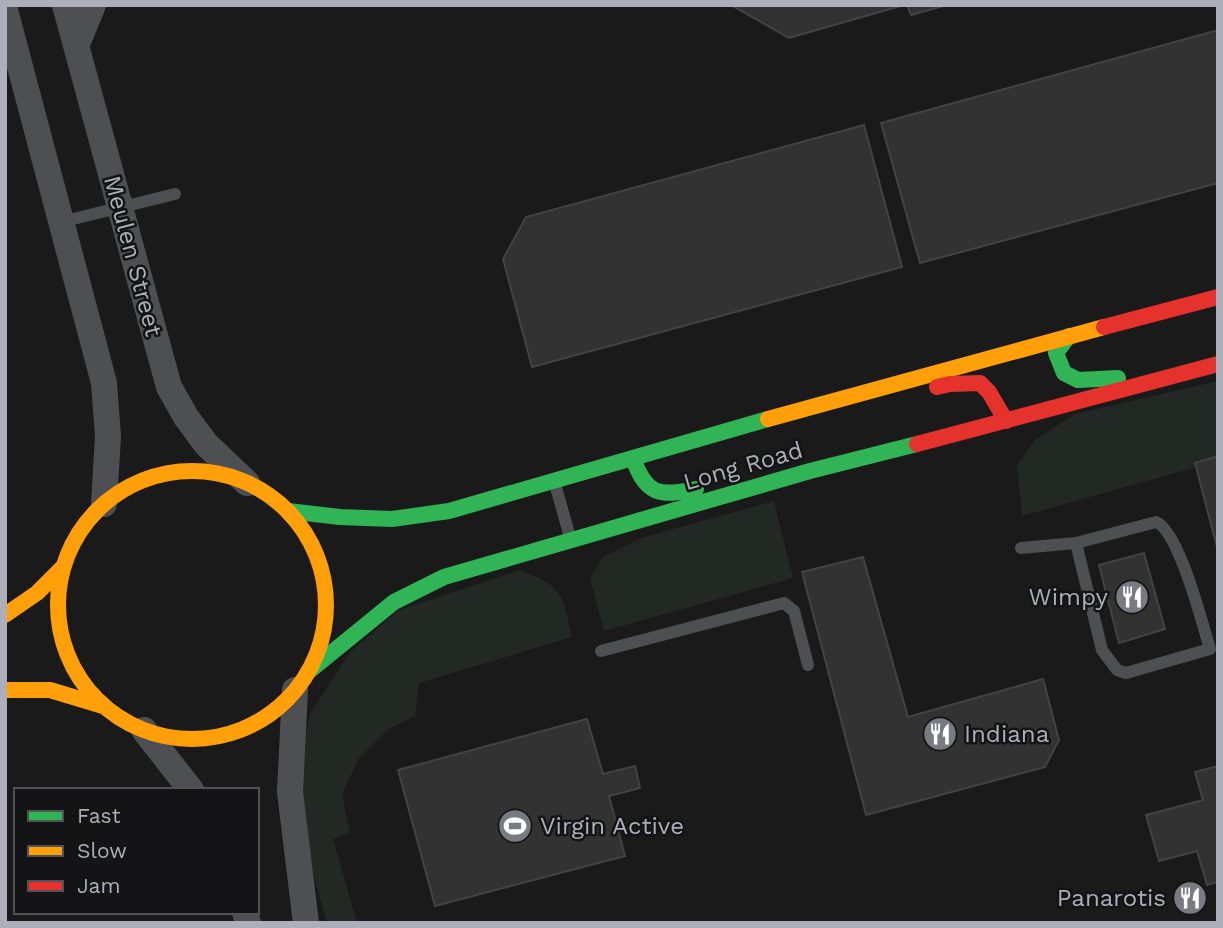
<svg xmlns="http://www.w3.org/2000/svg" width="1223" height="928" font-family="'Work Sans',sans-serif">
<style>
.green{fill:#222924}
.building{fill:#323233;stroke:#434346;stroke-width:2}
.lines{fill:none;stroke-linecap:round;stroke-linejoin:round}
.lane{stroke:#4e4f53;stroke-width:12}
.street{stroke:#4e4f53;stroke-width:26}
.fast{stroke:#30b455;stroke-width:16}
.slow{stroke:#ff9f0a;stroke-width:16}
.jam{stroke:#e5322d;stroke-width:16}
.labels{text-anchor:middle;stroke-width:5;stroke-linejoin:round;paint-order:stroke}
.street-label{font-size:24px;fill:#acafba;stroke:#141416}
.poi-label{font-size:24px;fill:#acafba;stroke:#141416;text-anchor:end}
</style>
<rect width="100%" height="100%" fill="#1a1a1a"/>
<!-- green -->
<path class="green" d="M1218 381V461L1022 516 1017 465 1035 440 1075 414Z
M774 501 793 578 604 631 590 578 603 557 641 538Z
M520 570C564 587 562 593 572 637L419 683 415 716 388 729 359 758 342 794 350 833 333 839 357 923H327L306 848 298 770 310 714 350 652 399 610Z"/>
<!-- building -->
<path class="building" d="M731 5H904L789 38Z
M907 5H947L911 15Z
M1218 30V183L920 263 881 123Z
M864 125 902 267 532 367 503 259 526 217Z
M1218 456V551L1195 463Z
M1144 553 1165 629 1119 643 1099 565Z
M863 557 908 717 1043 679 1059 740 1045 767 866 815 802 572Z
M587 719 603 774 635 766 640 788 609 796 625 856 435 906 398 770Z
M1218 766V882L1207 885 1197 851 1159 861 1146 815 1203 800 1195 772Z"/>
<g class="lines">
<!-- lane -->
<path class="lane" d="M61 222 175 194
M555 484 570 537
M1021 548 1076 543 1156 522C1179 531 1202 623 1210 649L1126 673 1117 670 1102 650 1076 543
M601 651 784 603 794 611 808 665"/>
<!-- street -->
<path class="street" d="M65 5 169 387 186 417 206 444 247 483
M5 10 104 383 108 436 104 504
M77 44 93 5
M295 690 290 792 306 923
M144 730 191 790
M245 912 248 923"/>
<!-- fast -->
<path class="fast" d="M1069 336 1056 353 1064 373 1078 380 1118 378
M633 458C646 495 659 497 696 489
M288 511 340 517 392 519 449 511 768 419
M308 672 394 602 444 577 810 471 917 444"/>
<!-- slow -->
<path class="slow" d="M768 419 1104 327
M58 605a134 134 0 1 1 268 0a134 134 0 1 1-268 0Z
M5 615 37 593 64 566
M5 690H50L103 706"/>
<!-- jam -->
<path class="jam" d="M1104 327 1218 297
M937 387 950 384 980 383 989 392 1006 421
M917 444 1218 364"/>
</g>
<!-- icons -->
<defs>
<g id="restaurant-disc" transform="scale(1.75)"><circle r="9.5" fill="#797b82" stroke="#141416"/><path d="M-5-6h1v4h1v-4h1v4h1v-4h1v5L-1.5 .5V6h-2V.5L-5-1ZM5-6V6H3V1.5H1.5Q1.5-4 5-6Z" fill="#fff"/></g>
<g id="stadium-disc" transform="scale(1.75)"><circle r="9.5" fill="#797b82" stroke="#141416"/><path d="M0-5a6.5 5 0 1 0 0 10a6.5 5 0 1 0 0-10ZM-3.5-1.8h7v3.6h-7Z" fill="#fff"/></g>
</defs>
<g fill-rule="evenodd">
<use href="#restaurant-disc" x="1132" y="597"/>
<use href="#restaurant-disc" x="940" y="734"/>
<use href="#stadium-disc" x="515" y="826"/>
<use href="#restaurant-disc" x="1190" y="898"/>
</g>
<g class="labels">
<!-- street labels -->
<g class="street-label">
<text transform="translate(133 256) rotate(75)" y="8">Meulen Street</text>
<text transform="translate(743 466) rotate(-16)" y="8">Long Road</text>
</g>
<!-- poi labels -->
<g class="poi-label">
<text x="1108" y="605">Wimpy</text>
<text x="964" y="742" text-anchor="start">Indiana</text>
<text x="540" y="834" text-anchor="start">Virgin Active</text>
<text x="1166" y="906">Panarotis</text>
</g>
</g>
<!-- border -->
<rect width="1223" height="928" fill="none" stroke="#acafba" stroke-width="14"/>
<!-- legend -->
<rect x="14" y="788" width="245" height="126" fill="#141416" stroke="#515258" stroke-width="2"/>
<rect x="28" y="811" width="35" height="10" fill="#30b455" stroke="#515258" stroke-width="2"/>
<text x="77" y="823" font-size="21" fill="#acafba">Fast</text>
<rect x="28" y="846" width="35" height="10" fill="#ff9f0a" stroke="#515258" stroke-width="2"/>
<text x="77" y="858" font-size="21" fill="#acafba">Slow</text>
<rect x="28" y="881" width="35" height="10" fill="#e5322d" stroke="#515258" stroke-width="2"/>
<text x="77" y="893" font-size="21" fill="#acafba">Jam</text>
</svg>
